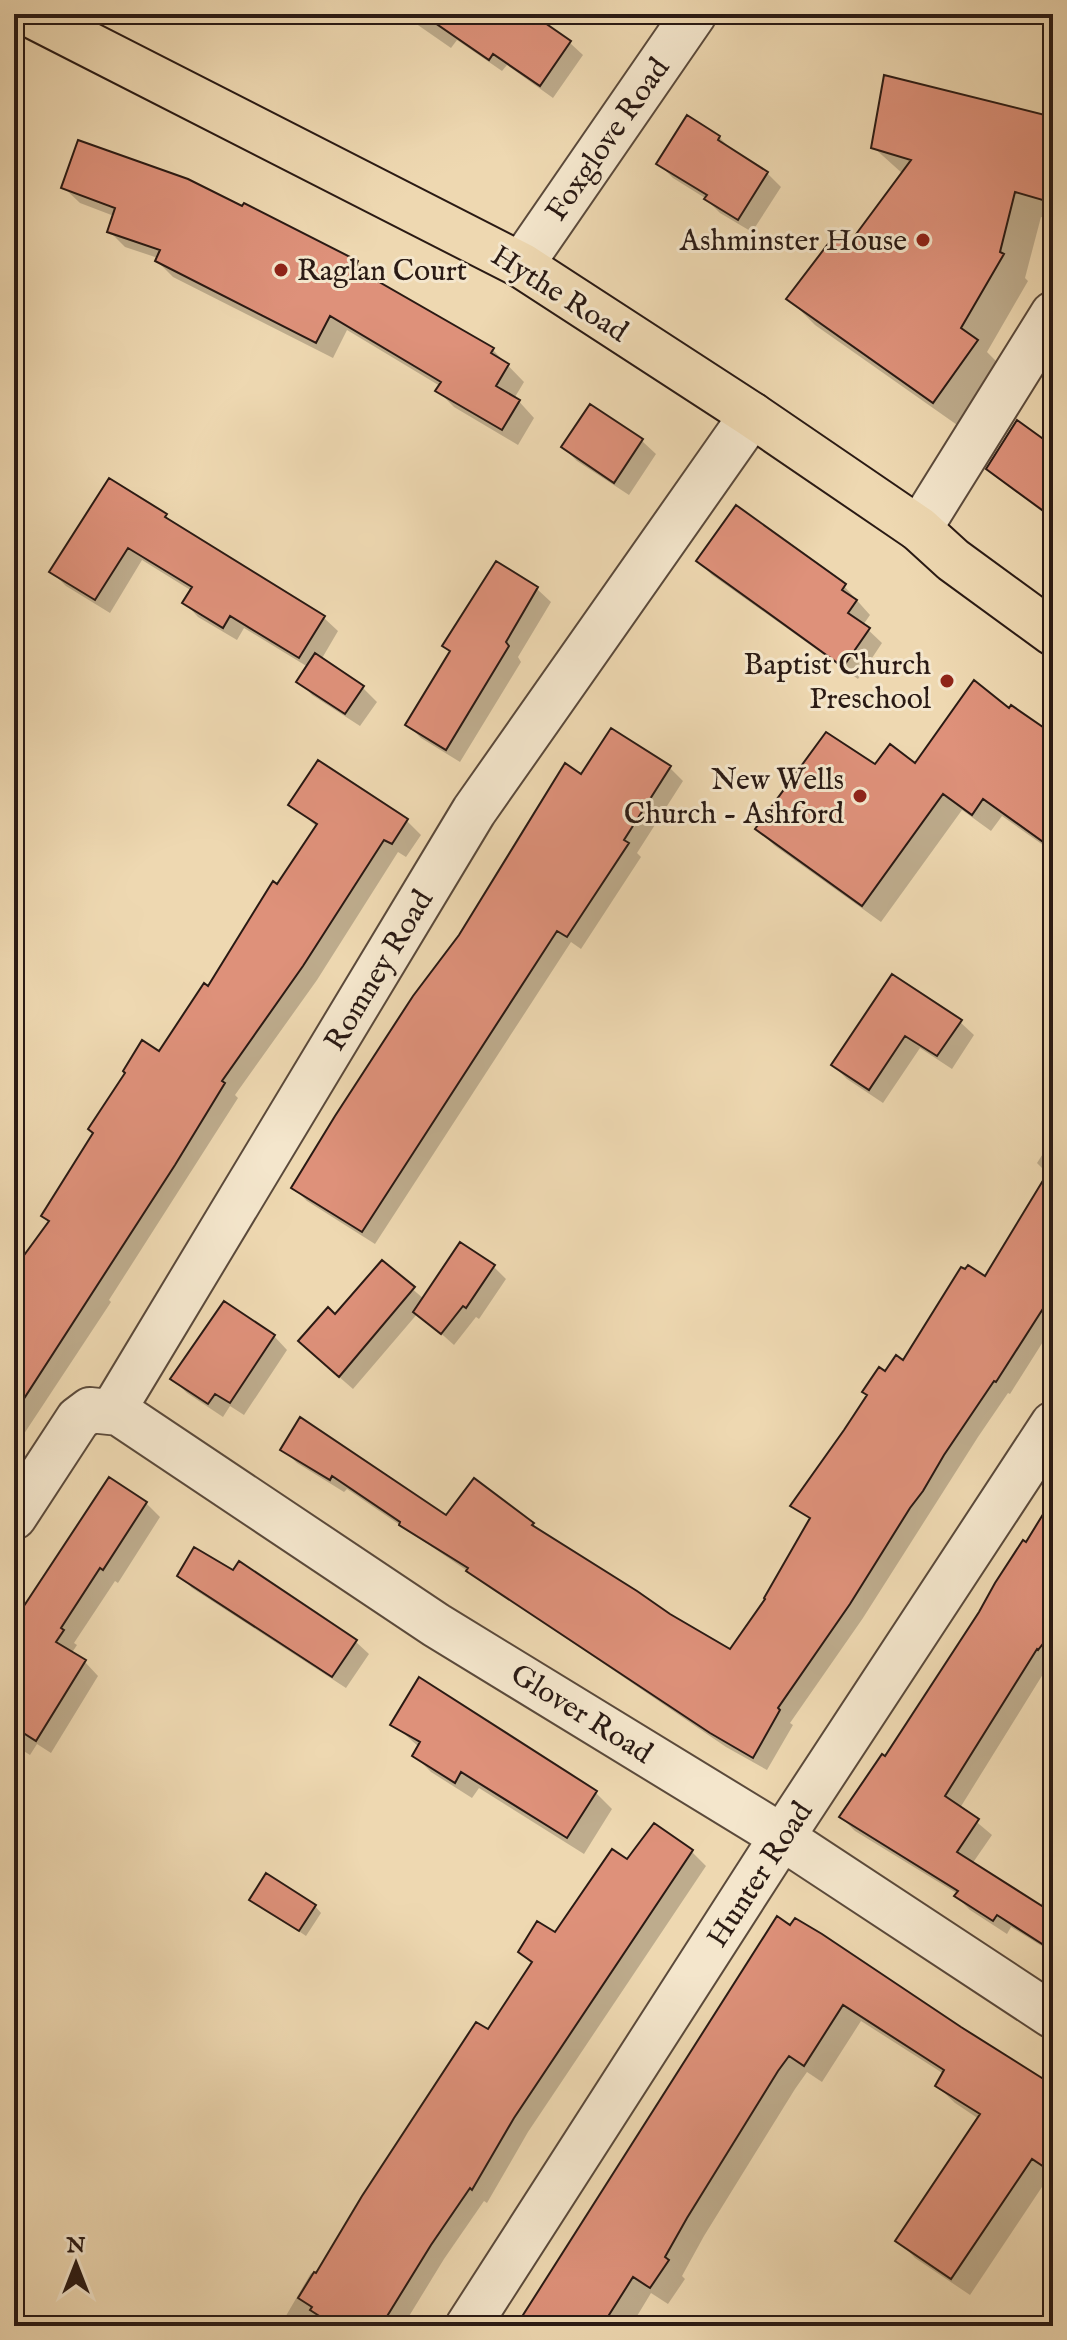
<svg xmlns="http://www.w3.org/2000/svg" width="1067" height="2340" font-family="'IM FELL English',serif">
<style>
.shadow{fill:#0003}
.building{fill:#de917a;stroke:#2a1a14;stroke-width:2}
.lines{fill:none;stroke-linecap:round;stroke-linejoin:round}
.street-casing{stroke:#5b4a3b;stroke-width:48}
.primary-casing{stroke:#2a1a14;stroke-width:48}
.street{stroke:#f4e6cc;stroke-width:44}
.primary{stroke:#eed8b1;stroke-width:44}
.poi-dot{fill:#8f2418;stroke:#f4e6cc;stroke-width:3}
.labels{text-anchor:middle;stroke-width:6;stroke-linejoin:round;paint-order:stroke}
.street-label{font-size:30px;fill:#2a1a14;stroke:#f4e6cc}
.poi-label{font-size:30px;fill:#2a1a14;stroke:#f4e6cc;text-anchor:end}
</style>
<rect width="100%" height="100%" fill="#eed8b1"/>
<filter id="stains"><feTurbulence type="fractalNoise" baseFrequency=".0025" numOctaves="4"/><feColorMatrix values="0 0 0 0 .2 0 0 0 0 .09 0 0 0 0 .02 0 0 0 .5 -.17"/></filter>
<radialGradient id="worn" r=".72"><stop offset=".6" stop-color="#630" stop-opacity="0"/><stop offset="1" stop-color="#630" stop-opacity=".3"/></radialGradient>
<!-- shadow -->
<path class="shadow" d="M402 14H516L540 22 570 43 583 55 553 98 507 65 502 71 457 40 451 48Z
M1053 119V220L1041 217 1025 278 1028 281 987 352 1002 367 960 427 815 325 789 299 848 248 903 174 873 147Z
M719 137 733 151 767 173 781 187 752 232 720 213 705 198 673 178 659 164Z
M63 187 357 263 373 279 493 350 524 382 515 397 534 418 518 445 454 407 438 391 440 386 347 330 333 358 173 277 157 261 158 258 125 247 109 231 114 216 80 203Z
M591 407 642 441 656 454 629 495 577 461 563 447Z
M1053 448V520L1003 482 989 468Z
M109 480 166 516 178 528 324 618 338 631 321 660 363 688 377 702 360 726 312 695 299 681 308 667 244 628 237 640 198 617 185 603 192 591 142 560 110 613 66 586 52 572Z
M698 561 844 586 870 615 863 625 882 643 858 679 712 575Z
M537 589 551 602 518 657 521 662 460 762 421 738 407 724Z
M1009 711 1053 736V852L1002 816 991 831 962 810 881 922 775 846 757 829 876 767 915 765Z
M612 730 670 768 683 781 637 853 641 857 581 949 571 942 375 1244 307 1201 294 1188Z
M318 763 407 821 421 835 406 857 398 852 317 980 235 1095 238 1098 109 1300 111 1302 14 1449V1276L159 1054 209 989 317 827 291 804Z
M892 977 960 1022 974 1035 952 1069 920 1048 883 1103 847 1079 833 1065Z
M1053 1138V1326L1010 1394 1008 1393 978 1437 863 1618 790 1723 793 1725 767 1770 726 1747 347 1489 344 1492 297 1463 283 1449 447 1517 533 1524 543 1534 668 1616 730 1652 768 1599 811 1521 793 1505 886 1373 904 1362 985 1279 1049 1175 1037 1163Z
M382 1263 424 1299 494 1267 506 1279 479 1319 476 1317 454 1345 418 1313 353 1389 314 1355 335 1317Z
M274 1336 287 1350 244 1415 230 1406 223 1417 187 1393 173 1379Z
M1053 1502V1658L960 1808 992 1835 972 1864 1039 1907 1048 1894 1053 1897V1953L1011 1927 1007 1934 970 1910 956 1896 958 1894 855 1831 841 1817 885 1759Z
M146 1503 160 1517 118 1583 115 1581 74 1643 77 1645 71 1654 85 1662 98 1676 51 1753 37 1744 30 1755 14 1745V1625Z
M240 1564 356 1642 369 1654 346 1688 192 1588 179 1575 234 1572Z
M393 1724 595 1792 612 1809 584 1854 479 1788 472 1798 431 1772 414 1755 419 1747Z
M692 1852 706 1866 528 2132 487 2203 484 2201 444 2259 403 2326H280L311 2273 316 2276 488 2032 533 1964 520 1952 555 1935 627 1862Z
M251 1899 315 1906 321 1913 306 1936Z
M778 1919 1053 2092V2177L1050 2175 970 2295 915 2258 898 2240 979 2119 955 2103 937 2086 944 2074 861 2021 822 2082 807 2072 795 2089 704 2236 682 2276 685 2279 668 2304 651 2293 631 2326H520Z"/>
<!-- building -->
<path class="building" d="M422 14H532L571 41 540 86 493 54 489 60Z
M884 75 1053 117V203L1015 192 1000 252 1004 254 961 328 978 340 933 403 786 299 834 236 848 245 911 160 871 148Z
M687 115 720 136 718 140 768 172 738 220 704 199 707 195 656 164Z
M78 140 188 179 242 206 244 203 358 261 355 268 494 348 491 353 509 364 496 386 520 400 502 430 435 391 441 382 330 316 316 343 155 261 160 250 107 232 115 208 61 188Z
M590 404 643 439 614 483 561 447Z
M1017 420 1053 446V518L986 469Z
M109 478 167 514 165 517 325 616 299 658 230 616 223 628 182 603 192 587 128 548 95 600 49 572Z
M736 505 846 584 842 590 857 600 848 613 870 628 843 667 696 561Z
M496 561 538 587 506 642 509 646 446 750 405 725 450 651 442 646Z
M315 653 364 686 345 714 296 682Z
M974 680 1009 708 1011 705 1053 734V849L983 799 972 815 943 794 862 906 755 829 826 732 875 764 890 744 915 763Z
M611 728 671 766 624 840 629 843 567 937 557 931 362 1232 291 1188 335 1116 413 996 459 935 565 763 581 774Z
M318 760 408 819 392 844 384 840 303 966 222 1081 225 1083 175 1165 14 1414V1269L49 1221 41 1216 93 1133 88 1129 125 1073 123 1071 142 1040 159 1051 204 983 208 986 273 881 277 884 317 824 288 805Z
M892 974 962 1020 937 1056 905 1036 869 1090 831 1065Z
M1053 1164V1293L996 1382 994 1381 944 1455 923 1491 910 1508 850 1604 778 1708 780 1710 753 1758 710 1733 466 1571 468 1568 399 1525 400 1522 332 1476 330 1480 280 1450 300 1417 446 1515 474 1478 534 1523 532 1525 637 1591 670 1614 730 1649 765 1599 764 1598 810 1518 790 1506 844 1430 867 1395 862 1392 879 1367 885 1371 896 1355 903 1360 961 1267 965 1269 968 1265 985 1276Z
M460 1242 495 1265 466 1308 463 1306 441 1334 413 1312Z
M382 1260 415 1287 339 1377 298 1341 328 1307 335 1314Z
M224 1301 275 1335 230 1403 215 1394 208 1404 170 1379Z
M109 1477 147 1502 103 1570 100 1568 61 1628 64 1630 56 1642 86 1660 36 1741 14 1727V1621Z
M1053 1498V1631L1038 1650 1037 1649 945 1796 979 1819 957 1852 1053 1913V1951L997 1915 993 1921 954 1896 958 1891 839 1817 882 1754 885 1756 979 1612 995 1583 1023 1540 1026 1542Z
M194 1547 233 1570 239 1561 357 1640 332 1677 177 1576Z
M419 1677 597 1791 567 1838 461 1772 455 1783 412 1756 420 1742 390 1725Z
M654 1823 693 1850 514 2118 472 2190 470 2188 431 2245 381 2326H335L310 2310 312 2307 298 2298 314 2272 316 2273 362 2196 476 2022 488 2029 532 1962 518 1952 537 1921 555 1932 612 1849 627 1859Z
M266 1873 316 1905 299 1931 249 1900Z
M777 1916 790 1925 795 1918 822 1934 961 2027 1053 2085V2173L1032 2159 951 2279 895 2241 980 2114 935 2086 944 2070 843 2005 804 2066 789 2056 778 2071 687 2218 665 2257 669 2260 650 2288 633 2277 602 2326H516Z"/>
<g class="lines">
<!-- street casing -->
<g class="street-casing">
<path id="street" d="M521 265 694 14
M919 529 1053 314
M112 1412 474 811 752 415
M14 1517 78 1419 90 1410 119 1413 436 1625 763 1825 1053 2016
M468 2326 782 1837 1053 1424"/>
</g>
<!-- primary casing -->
<g class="primary-casing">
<path id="primary" d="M29 14 521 265 752 415 919 529 953 560 1053 633"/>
</g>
<!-- street -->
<use href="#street" class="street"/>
<!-- primary -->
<use href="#primary" class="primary"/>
</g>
<!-- markers -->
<g class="poi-dot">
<circle cx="923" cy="240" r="8"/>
<circle cx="281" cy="270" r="8"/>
<circle cx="947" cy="681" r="8"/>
<circle cx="860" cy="796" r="8"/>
</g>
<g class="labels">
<!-- street labels -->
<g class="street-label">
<text transform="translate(607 139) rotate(-55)" y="10">Foxglove Road</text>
<text transform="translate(560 293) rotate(32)" y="10">Hythe Road</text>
<text transform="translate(378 970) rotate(-59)" y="10">Romney Road</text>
<text transform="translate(582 1713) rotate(32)" y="10">Glover Road</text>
<text transform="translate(759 1874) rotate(-57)" y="10">Hunter Road</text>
</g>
<!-- poi labels -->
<g class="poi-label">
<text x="907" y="250">Ashminster House</text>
<text x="297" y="280" text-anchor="start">Raglan Court</text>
<text x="931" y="674">Baptist Church<tspan x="931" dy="34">Preschool</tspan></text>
<text x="844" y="789">New Wells<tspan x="844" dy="34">Church - Ashford</tspan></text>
</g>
</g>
<!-- margin -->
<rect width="1067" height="2340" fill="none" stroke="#eed8b1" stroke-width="48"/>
<rect x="16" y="16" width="1035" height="2308" fill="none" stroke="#2a1a14" stroke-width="4"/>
<rect x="24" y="24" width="1019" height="2292" fill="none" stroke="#2a1a14" stroke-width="2"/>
<!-- north arrow -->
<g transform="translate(76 2264)" stroke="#f4e6cc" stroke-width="6" paint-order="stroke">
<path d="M0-6L14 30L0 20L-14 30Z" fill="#2a1a14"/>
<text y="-12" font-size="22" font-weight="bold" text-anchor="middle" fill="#2a1a14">N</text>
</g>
<rect width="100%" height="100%" filter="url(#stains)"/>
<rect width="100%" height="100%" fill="url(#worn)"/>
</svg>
